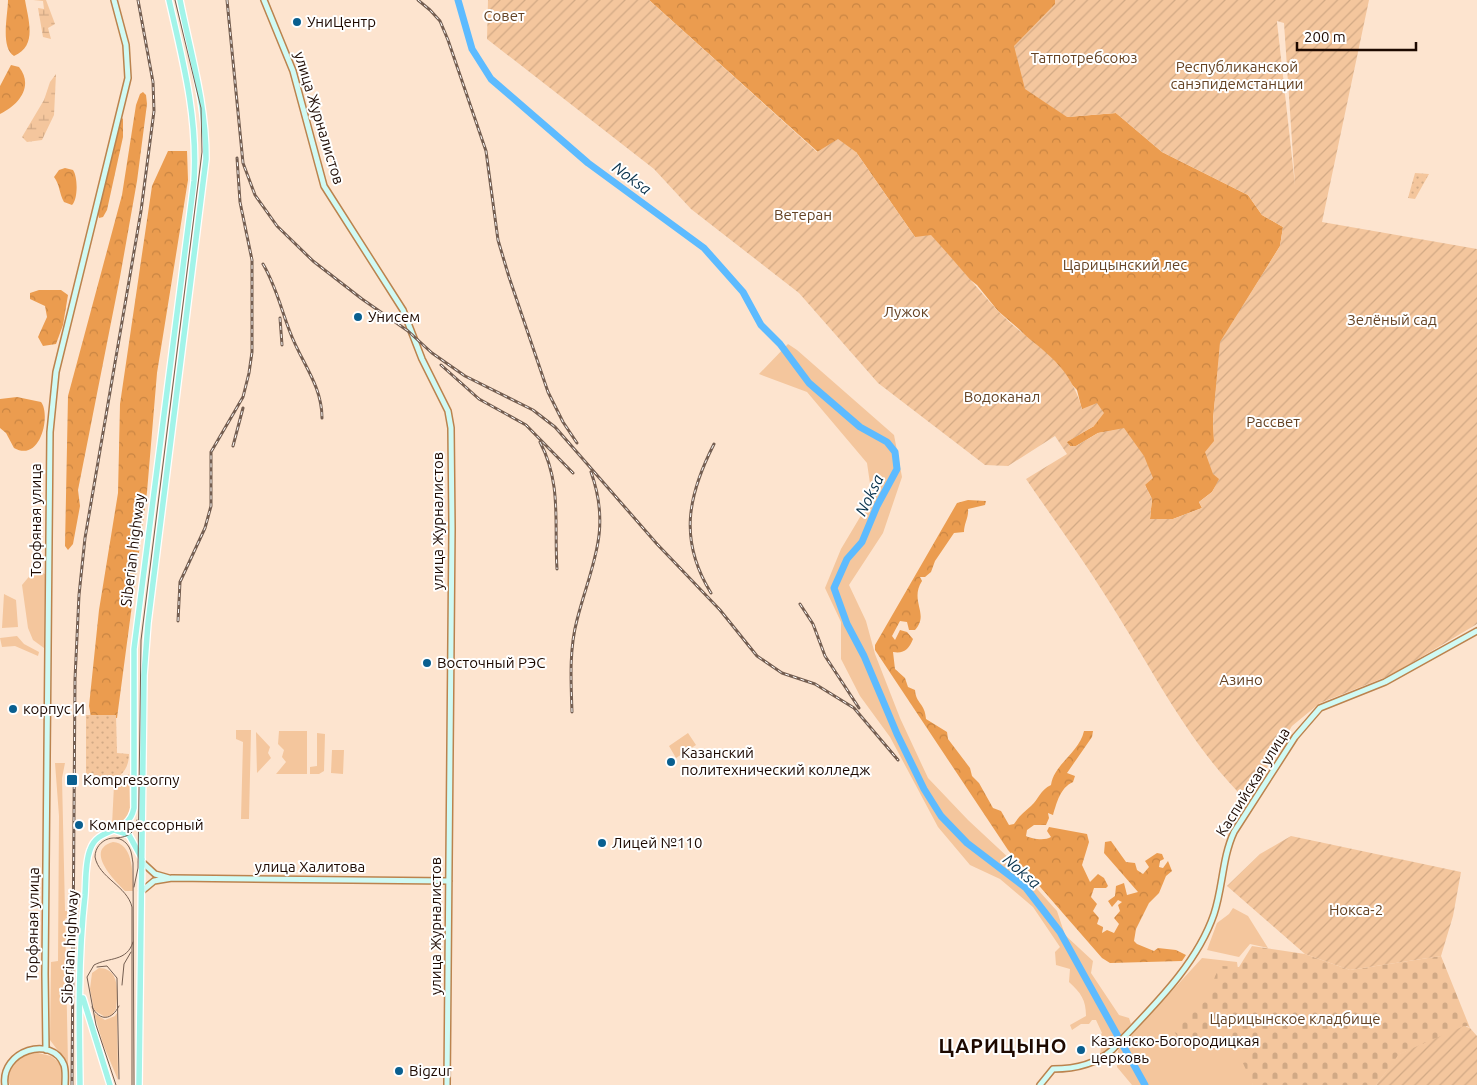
<svg xmlns="http://www.w3.org/2000/svg" width="1477" height="1085" font-family="Ubuntu,sans-serif">
<style>
.grass{fill:#f4c69d}
.forest{fill:url(#forest-crowns)}
.wetland{fill:url(#wetland-marsh)}
.cemetery{fill:url(#cemetery-stones)}
.park{fill:url(#park-dots)}
.garden{fill:url(#garden-furrows);fill-rule:evenodd}
.lines{fill:none;stroke-linecap:round;stroke-linejoin:round}
.river{stroke:#5dbbff;stroke-width:7}
.secondary-casing{stroke:#bb834e;stroke-width:8}
.primary-casing{stroke:#fff;stroke-width:8}
.secondary{stroke:#d0faf4;stroke-width:5}
.primary{stroke:#a2f4e9;stroke-width:5.5}
.tram{stroke:#745e51;stroke-width:1}
.rail-casing{stroke:#745e51;stroke-width:3}
.rail{stroke:#fff;stroke-width:1;stroke-dasharray:4;stroke-linecap:butt}
.poi-dot{fill:#095f90;stroke:#fff;stroke-width:2}
.labels{text-anchor:middle;stroke-width:4;stroke-linejoin:round;paint-order:stroke}
.park-label{font-size:15px;fill:#654324;stroke:#fff}
.poi-label{font-size:15px;fill:#1d0900;stroke:#fff;text-anchor:start}
.street-label{font-size:15px;fill:#1d0900;stroke:#fff}
.water-label{font-size:16px;font-style:italic;fill:#08324c;stroke:#fff}
.district-label{font-size:20px;font-weight:bold;letter-spacing:1px;fill:#1d0900;stroke:#fff}
</style>
<defs>
<pattern id="forest-crowns" width="20" height="18" patternUnits="userSpaceOnUse" patternTransform="scale(1.25)"><rect width="20" height="18" fill="#eb9c4f"/><path d="M2 6a3 3 0 1 1 6 0M12 15a3 3 0 1 1 6 0" fill="none" stroke="#c98543"/></pattern>
<pattern id="wetland-marsh" width="20" height="14" patternUnits="userSpaceOnUse" patternTransform="scale(1.25)"><rect width="20" height="14" fill="#f4c69d"/><path d="M1 5h8M5 5V1M11 12h8M15 12V8" fill="none" stroke="#d1a985"/></pattern>
<pattern id="cemetery-stones" width="16" height="16" patternUnits="userSpaceOnUse" patternTransform="scale(1.25)"><rect width="16" height="16" fill="#f4c69d"/><path d="M2 7V4a2 2 0 0 1 4 0v3zM10 15v-3a2 2 0 0 1 4 0v3z" fill="#d1a985"/></pattern>
<pattern id="park-dots" width="8" height="8" patternUnits="userSpaceOnUse" patternTransform="scale(1.25)"><rect width="8" height="8" fill="#f4c69d"/><path d="M2 2h.1M6 6h.1" fill="none" stroke="#d1a985" stroke-width="1.8" stroke-linecap="round"/></pattern>
<pattern id="garden-furrows" width="10" height="10" patternUnits="userSpaceOnUse" patternTransform="scale(1.25)"><rect width="10" height="10" fill="#f4c69d"/><path d="M-1 1l2-2M0 10L10 0M9 11l2-2" fill="none" stroke="#d1a985"/></pattern>
</defs>
<rect width="100%" height="100%" fill="#fde4cf"/>
<!-- grass -->
<path class="grass" d="M788 344 797 350 894 435 902 477 883 533 849 585 866 621 875 654 900 718 928 778 968 820 1012 861 1057 911 1065 935 1093 961 1091 973 1119 1015 1129 1018 1131 1024 1106 1052 1100 1054 1102 1041 1099 1036 1102 1033 1096 1020H1092L1089 1024H1081L1072 1030 1070 1025 1086 1016C1086 1000 1081 993 1069 982L1070 969 1056 965 1055 952 1060 947 1033 907 1000 879 970 865 938 827 890 737 860 696 841 659V622L825 588 841 549 872 497 867 463 807 392 759 374Z
M40 572 45 574 44 648 33 640 28 628 22 585 32 573Z
M4 594 16 600 18 627 2 628Z
M17 636 24 644 39 652 38 656 15 646 2 647 0 638Z
M236 730H251L249 819H241L243 742 236 739Z
M279 731H307V774H276L286 762 282 757 284 750 278 744Z
M256 732 270 747 268 753 271 758 257 773Z
M317 733 325 734 324 771 319 774H310V767L317 766Z
M688 733 696 745 676 758 669 746Z
M332 750H344L343 774 331 773Z
M55 763H65L62 778 65 911H67L68 917 65 919 68 1064 50 1040 51 962 58 961 59 816Z
M129 774 130 814 122 823 112 825 114 785Z
M113 842C134 843 133 877 133 891H125C114 880 84 850 113 842Z
M1233 908 1248 916 1268 948 1250 944 1239 957 1207 950 1217 923 1229 914Z
M1202 958 1237 962 1253 1085H1132L1117 1067 1118 1050Z
M99 968C120 968 118 993 116 1009L112 1015 105 1017 94 1010 90 989 92 973Z
M94 1013 105 1020 115 1016 117 1013 118 1080 103 1044Z
M38 1053 51 1056 61 1064V1085H10C2 1070 11 1064 22 1054Z"/>
<!-- forest -->
<path class="forest" d="M8 0H25C28 19 38 46 14 56 0 47 8 15 8 0Z
M649 0H1055L1067 117 1116 113 1162 152 1248 195 1262 215 1283 227 1280 246 1221 342 1213 419 1214 441 1220 479 1212 492 1199 502 1202 508 1173 519H1150L1152 499 1145 485 1133 443 1124 429 1098 433 1076 446H1070L1066 442 1094 426 1082 410 1077 390 1020 330 998 311 977 285 915 237 856 152H818Z
M11 65 19 67C34 86 19 105 0 114V86Z
M143 92 146 95 147 104 137 181 120 277 78 490 80 506 73 544 68 550 65 546 68 396 122 195 136 105 140 94Z
M123 118V137L107 210 103 217 99 218 97 211 120 121Z
M168 151H187L188 180 157 373 147 492 117 718 91 717 89 706 99 610 118 493 120 404 152 186Z
M65 168 73 170C78 177 78 199 72 205L64 202C59 193 60 185 54 177L59 170Z
M39 290H61L68 295 63 325 56 344 43 346 38 337 47 317 45 306 30 299V293Z
M17 397 41 402C51 414 41 463 14 448L6 433 0 428V399Z
M968 500 986 501 985 505 968 509C969 517 964 523 964 532L954 533 935 561 931 572 925 577H920L922 581C909 601 930 614 915 630H909L907 622 900 621 892 636 895 640 900 630 907 632 913 639C909 649 904 654 893 652L895 669 905 678 908 687 915 690C916 704 925 703 926 719L947 732 948 739 970 768 972 776 979 783 993 808 1001 811 1009 825 1014 824C1019 816 1024 812 1031 806 1039 799 1040 790 1051 785 1054 764 1079 753 1084 731H1093L1092 737 1067 773 1075 776 1073 782C1060 788 1057 802 1053 815L1048 813 1049 818 1046 825H1034L1027 830 1026 836C1032 839 1045 841 1051 837L1047 831 1049 827 1087 834 1089 842 1082 865 1090 882 1098 874 1104 878 1108 886 1106 888H1094L1091 897 1097 904 1093 911 1099 918 1097 924 1103 927 1102 933 1107 930 1114 933 1119 924 1114 918 1120 911 1118 905 1122 902 1118 900 1112 907 1108 901 1115 896 1116 886 1124 883 1127 895 1138 892 1104 853 1105 842 1111 841 1126 862 1135 863 1137 870 1143 874 1149 867 1145 861 1157 853 1162 854 1164 859 1160 861 1159 867 1163 868 1168 861 1172 871 1166 876 1159 893 1149 903 1136 929 1134 941 1137 944 1154 951 1158 948 1176 950 1186 955 1182 961 1110 963 1102 958 1008 850 875 650V645L957 503Z"/>
<!-- wetland -->
<path class="wetland" d="M33 0H46L55 24 48 28 51 39 43 37 38 8 44 9 43 1Z
M56 74 54 115 42 140 27 142 22 137 44 100 50 82Z"/>
<!-- cemetery -->
<path class="cemetery" d="M1252 946 1305 954 1350 970 1441 956 1470 1028 1467 1026 1400 1054 1376 1085H1253L1225 1024 1186 1049 1173 1030 1212 995C1212 984 1214 974 1222 966L1239 967Z"/>
<!-- park -->
<path class="park" d="M1415 173 1429 174 1415 199 1408 198Z
M86 715H116L117 753 129 754C129 770 120 777 107 785L105 780H86Z"/>
<!-- garden -->
<path class="garden" d="M488 0H649L817 152 838 139 856 152 915 237 931 235C954 260 975 286 997 310 1031 346 1068 357 1082 409L1097 403 1104 413 1094 426 1067 442 1070 446H1076L1098 433 1124 428 1144 456 1153 478 1145 485 1152 499 1150 519H1173L1202 508 1199 502 1212 492 1219 479 1213 474 1205 452 1214 441 1213 419 1220 342 1280 246 1283 227 1262 215 1248 195 1162 152 1116 113 1067 117 1025 89 1014 46 1055 4V0H1369L1322 222 1477 249V624L1391 675 1320 703 1292 726 1247 801C1187 743 1150 664 1105 595 1080 555 1052 517 1026 479L1067 454 1055 436 1008 466 985 465 878 383 799 293 691 209 654 169 487 39ZM1277 21 1284 23 1295 185 1277 22Z
M1291 836 1461 872 1453 916 1441 956 1350 970 1305 954 1227 886 1260 854Z
M1464 1026 1470 1028 1477 1036V1085H1376L1399 1054Z"/>
<g class="lines">
<!-- river -->
<path class="river" d="M458 0 472 49 491 79 588 163 704 248 743 292 761 325 780 344 809 383 860 427 887 442 895 452 897 469 877 506 862 542 847 559 834 588 847 624 864 656 897 734 924 789 941 816 967 843 1026 888 1060 932 1145 1085"/>
<!-- secondary casing -->
<g class="secondary-casing">
<path id="secondary" d="M264 0 293 71 324 186 403 310 422 359 448 411 451 428 452 528 447 1085
M142 862 155 874 169 878
M142 891 154 881 172 878 449 881
M46 1050 45 974 50 432 56 372 128 78 126 45 114 0
M5 1085C0 1051 52 1034 64 1065 66 1071 65 1079 65 1085
M1040 1085 1053 1069C1075 1069 1095 1065 1112 1050 1149 1010 1196 967 1214 914 1223 887 1222 858 1234 832L1295 737 1320 708 1385 682 1477 631"/>
</g>
<!-- primary casing -->
<g class="primary-casing">
<path id="primary" d="M114 830 129 835 142 859
M83 998 110 1085
M80 1085C79 1022 78 958 85 895 86 881 85 863 90 850 98 825 128 837 134 808V649L194 181C198 118 183 61 169 0
M139 1085 144 675 148 623 206 159C206 103 191 55 180 0"/>
</g>
<!-- secondary -->
<use href="#secondary" class="secondary"/>
<!-- primary -->
<use href="#primary" class="primary"/>
<!-- tram -->
<path class="tram" d="M116 838C129 837 135 833 137 820
M134 887 138 868 141 640 202 152 201 108 175 0
M97 967 107 966 117 978 119 1079
M122 985 124 964 131 952
M92 1007C100 1022 112 1020 119 1006
M116 1085 96 1025 87 977 94 965C109 957 127 962 133 942
M132 1085V907C127 886 99 878 95 857 95 839 119 830 129 847 132 852 132 858 133 863L134 1085"/>
<!-- rail casing -->
<g class="rail-casing">
<path id="rail" d="M227 0 243 163 255 195 277 226 313 261 362 299 408 331 432 353 465 376 533 410 555 427 657 544 720 610 757 656 782 673 815 684 854 708 898 760
M418 0 430 10 440 21 448 40 486 151 498 240 509 277 548 392 563 422 577 443
M263 264C276 286 281 309 290 332 301 362 322 385 322 418
M280 318 282 345
M441 365 479 399 526 425 573 473
M540 442C562 484 554 524 557 569
M233 446 243 408
M711 593C679 541 687 497 714 444
M800 604 813 624 825 656 859 708
M178 621 180 582 205 528 211 506V452L243 397 249 373 252 352V260L240 202 237 158
M572 712C571 682 569 650 577 620 591 565 612 531 591 472
M72 1085 75 679 79 595 85 538 141 211 154 111 153 82 138 0"/>
</g>
<!-- rail -->
<use href="#rail" class="rail"/>
</g>
<!-- markers -->
<g class="poi-dot">
<circle cx="297" cy="22" r="5"/>
<circle cx="358" cy="317" r="5"/>
<circle cx="427" cy="663" r="5"/>
<circle cx="13" cy="709" r="5"/>
<circle cx="671" cy="762" r="5"/>
<rect x="66" y="774" width="12" height="12" rx="2.5"/>
<circle cx="79" cy="825" r="5"/>
<circle cx="602" cy="843" r="5"/>
<circle cx="1081" cy="1050" r="5"/>
<circle cx="399" cy="1071" r="5"/>
</g>
<g class="labels">
<!-- park labels -->
<g class="park-label">
<text x="504" y="21">Совет</text>
<text x="1084" y="63">Татпотребсоюз</text>
<text x="1237" y="72">Республиканской<tspan x="1237" dy="17">санэпидемстанции</tspan></text>
<text x="803" y="220">Ветеран</text>
<text x="1125" y="270">Царицынский лес</text>
<text x="906" y="317">Лужок</text>
<text x="1392" y="325">Зелёный сад</text>
<text x="1002" y="402">Водоканал</text>
<text x="1273" y="427">Рассвет</text>
<text x="1241" y="685">Азино</text>
<text x="1356" y="915">Нокса-2</text>
<text x="1295" y="1024">Царицынское кладбище</text>
</g>
<!-- poi labels -->
<g class="poi-label">
<text x="307" y="27">УниЦентр</text>
<text x="368" y="322">Унисем</text>
<text x="437" y="668">Восточный РЭС</text>
<text x="23" y="714">корпус И</text>
<text x="681" y="758">Казанский<tspan x="681" dy="17">политехнический колледж</tspan></text>
<text x="83" y="785">Kompressorny</text>
<text x="89" y="830">Компрессорный</text>
<text x="612" y="848">Лицей №110</text>
<text x="1091" y="1046">Казанско-Богородицкая<tspan x="1091" dy="17">церковь</tspan></text>
<text x="409" y="1076">Bigzur</text>
</g>
<!-- street labels -->
<g class="street-label">
<text transform="translate(319 118) rotate(73)" y="5">улица Журналистов</text>
<text transform="translate(36 520) rotate(-90)" y="5">Торфяная улица</text>
<text transform="translate(438 521) rotate(-90)" y="5">улица Журналистов</text>
<text transform="translate(133 550) rotate(-83)" y="5">Siberian highway</text>
<text transform="translate(1253 782) rotate(-58)" y="5">Каспийская улица</text>
<text x="310" y="872">улица Халитова</text>
<text transform="translate(33 924) rotate(-89)" y="5">Торфяная улица</text>
<text transform="translate(436 926) rotate(-90)" y="5">улица Журналистов</text>
<text transform="translate(70 947) rotate(-87)" y="5">Siberian highway</text>
</g>
<!-- water labels -->
<g class="water-label">
<text transform="translate(632 178) rotate(36)" y="6">Noksa</text>
<text transform="translate(869 495) rotate(-64)" y="6">Noksa</text>
<text transform="translate(1022 871) rotate(41)" y="6">Noksa</text>
</g>
<!-- district labels -->
<g class="district-label">
<text x="1003" y="1053">ЦАРИЦЫНО</text>
</g>
</g>
<!-- scale -->
<path d="M1297 42v8h119v-8" fill="none" stroke="#1d0900" stroke-width="2.5"/>
<text x="1304" y="42" font-size="15" fill="#1d0900" stroke="#ffffff" stroke-width="4" paint-order="stroke">200 m</text>
</svg>
